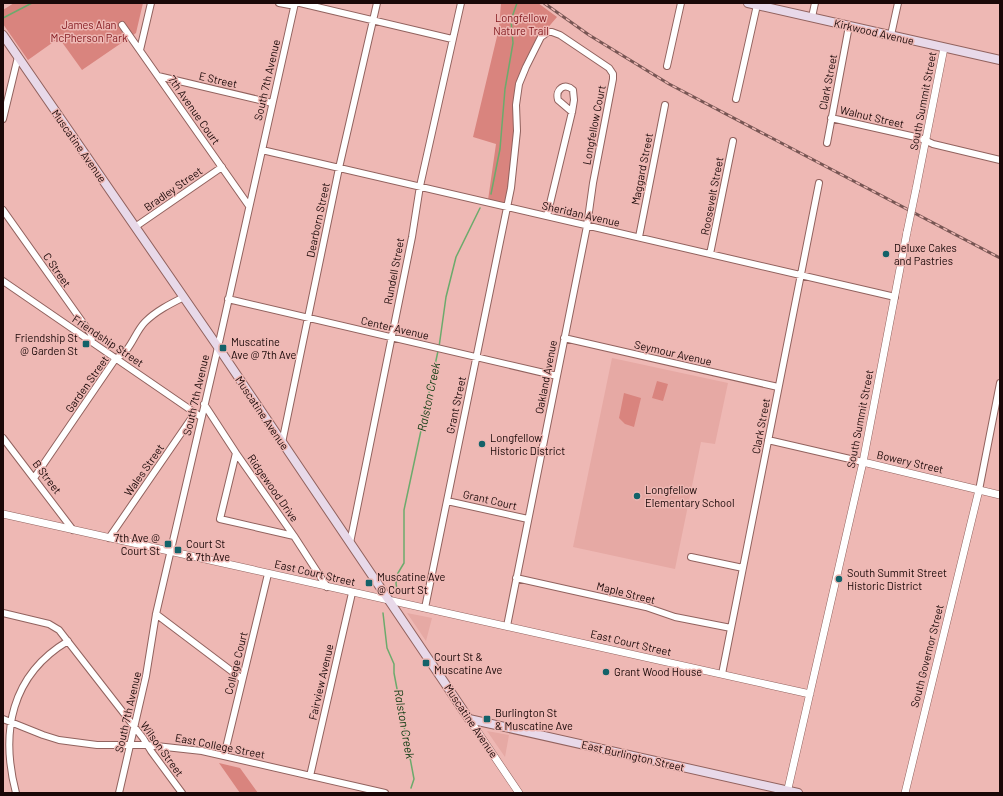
<svg xmlns="http://www.w3.org/2000/svg" width="1003" height="796" font-family="Barlow,sans-serif">
<style>
.built{fill:#e6a9a4}
.green{fill:#d9847e}
.lines{fill:none;stroke-linecap:round;stroke-linejoin:round}
.stream{stroke:#6caa6c;stroke-width:1.5}
.minor-casing{stroke:#91625e;stroke-width:8}
.tertiary-casing{stroke:#91625e;stroke-width:8}
.secondary-casing{stroke:#91625e;stroke-width:10}
.minor{stroke:#fff;stroke-width:6}
.tertiary{stroke:#fff;stroke-width:7}
.secondary{stroke:#e8d9e9;stroke-width:8}
.rail-casing{stroke:#785654;stroke-width:3}
.rail{stroke:#eeb8b4;stroke-width:1.5;stroke-dasharray:4.5;stroke-linecap:butt}
.tertiary-bridge-casing{stroke:#91625e;stroke-width:8;stroke-linecap:butt}
.tertiary-bridge{stroke:#fff;stroke-width:7}
.poi-dot{fill:#136269;stroke:#eeb8b4;stroke-width:1.5}
.labels{text-anchor:middle;stroke-width:3;stroke-linejoin:round;paint-order:stroke}
.park-label{font-size:11px;fill:#80161c;stroke:#eeb8b4}
.street-label{font-size:11px;fill:#1a0808;stroke:#eeb8b4}
.poi-label{font-size:11px;fill:#1a0808;stroke:#eeb8b4;text-anchor:start}
.water-label{font-size:12px;font-style:italic;fill:#0d3a10;stroke:#eeb8b4}
</style>
<rect width="100%" height="100%" fill="#eeb8b4"/>
<!-- built -->
<path class="built" d="M612 358 728 383 715 444 701 442 675 569 573 547Z
M407 613 432 618 426 641Z
M487 731 509 735 505 757Z"/>
<!-- green -->
<path class="green" d="M14 3H143L136 33 82 70 59 38 28 60 3 24V10Z
M501 3H538L557 17 539 38 522 71 508 189 505 203 488 200 496 144 473 137 499 28Z
M657 381 668 384 663 401 652 398Z
M624 393 641 398 634 427 625 424 619 418Z
M219 763 240 768 258 793H240Z"/>
<g class="lines">
<!-- stream -->
<path class="stream" d="M3 18 32 3
M491 194 500 149 505 89 513 43 511 20 517 3
M439 347 446 297 456 257 480 208
M397 590 396 583 398 573 404 563V510L438 351
M383 613 387 648 394 664V673L414 779 411 788"/>
<!-- minor casing -->
<g class="minor-casing">
<path id="minor" d="M279 3 290 5 297 3
M300 3 452 39
M812 17 815 3
M122 25 249 206
M891 35 898 3
M140 50 151 3
M667 66 681 3
M158 76 272 103
M736 99 757 5
M831 118 920 138 933 144 1000 160
M3 119 18 57
M827 143 849 26
M262 150 895 297
M3 210 91 334 92 342
M547 216 572 112 574 100 573 90C565 82 555 89 558 100L572 112
M135 227 222 167
M639 237 665 105
M710 254 733 141
M3 281 201 417
M228 299 557 376
M564 338 778 387
M204 404 236 453 220 519 294 536 327 587
M3 438 73 530
M768 440 863 462
M282 443 339 168 377 3
M236 453 294 536
M34 478 116 358C131 352 134 333 145 322 156 311 170 304 184 297
M979 490 1000 383
M447 501 528 519
M109 538 195 413
M350 543 412 237 420 186 461 3
M691 557 743 568
M516 578 646 607 675 617 731 628
M425 608 511 188 517 131 516 105 519 84 526 67 541 37 548 32H552L560 35 609 68 613 74V79L593 183 587 226 507 626
M3 613 49 624 59 630 143 738 151 751 182 793
M156 614 242 679
M722 674 819 183
M3 719 43 735 59 740 97 745H147L202 751 385 793
M224 756 268 574
M310 776 352 593
M16 793C0 732 11 675 68 641
M119 793 146 676 156 614 216 356 295 3"/>
</g>
<!-- tertiary casing -->
<g class="tertiary-casing">
<path id="tertiary" d="M916 189 944 48
M863 462 1000 495
M3 514 810 694
M469 719 519 793
M787 793 863 462 907 232
M905 793 979 490"/>
</g>
<!-- secondary casing -->
<g class="secondary-casing">
<path id="secondary" d="M748 3 1000 60
M3 35 218 347 469 719 798 793"/>
</g>
<!-- minor -->
<use href="#minor" class="minor"/>
<!-- tertiary -->
<use href="#tertiary" class="tertiary"/>
<!-- secondary -->
<use href="#secondary" class="secondary"/>
<!-- rail casing -->
<g class="rail-casing">
<path id="rail" d="M544 3 589 35 669 84 1000 258"/>
</g>
<!-- rail -->
<use href="#rail" class="rail"/>
<!-- tertiary-bridge casing -->
<g class="tertiary-bridge-casing">
<path id="tertiary-bridge" d="M907 232 916 189"/>
</g>
<!-- tertiary-bridge -->
<use href="#tertiary-bridge" class="tertiary-bridge"/>
</g>
<!-- markers -->
<g class="poi-dot">
<circle cx="886" cy="254" r="4"/>
<rect x="82" y="340" width="8" height="8" rx="2"/>
<rect x="219" y="344" width="8" height="8" rx="2"/>
<circle cx="482" cy="444" r="4"/>
<circle cx="637" cy="496" r="4"/>
<rect x="164" y="540" width="8" height="8" rx="2"/>
<rect x="174" y="546" width="8" height="8" rx="2"/>
<circle cx="839" cy="579" r="4"/>
<rect x="365" y="579" width="8" height="8" rx="2"/>
<rect x="422" y="659" width="8" height="8" rx="2"/>
<circle cx="606" cy="672" r="4"/>
<rect x="483" y="715" width="8" height="8" rx="2"/>
</g>
<g class="labels">
<!-- park labels -->
<g class="park-label">
<text x="521" y="22">Longfellow<tspan x="521" dy="13">Nature Trail</tspan></text>
<text x="89" y="29">James Alan<tspan x="89" dy="13">McPherson Park</tspan></text>
</g>
<!-- street labels -->
<g class="street-label">
<text transform="translate(874 32) rotate(13)" y="4">Kirkwood Avenue</text>
<text transform="translate(218 80) rotate(13)" y="4">E Street</text>
<text transform="translate(267 80) rotate(-77)" y="4">South 7th Avenue</text>
<text transform="translate(828 82) rotate(-79)" y="4">Clark Street</text>
<text transform="translate(923 101) rotate(-79)" y="4">South Summit Street</text>
<text transform="translate(194 110) rotate(55)" y="4">7th Avenue Court</text>
<text transform="translate(872 117) rotate(13)" y="4">Walnut Street</text>
<text transform="translate(594 125) rotate(-79)" y="4">Longfellow Court</text>
<text transform="translate(79 146) rotate(55)" y="4">Muscatine Avenue</text>
<text transform="translate(642 169) rotate(-79)" y="4">Maggard Street</text>
<text transform="translate(173 189) rotate(-35)" y="4">Bradley Street</text>
<text transform="translate(712 196) rotate(-79)" y="4">Roosevelt Street</text>
<text transform="translate(581 214) rotate(13)" y="4">Sheridan Avenue</text>
<text transform="translate(318 220) rotate(-78)" y="4">Dearborn Street</text>
<text transform="translate(57 270) rotate(55)" y="4">C Street</text>
<text transform="translate(394 271) rotate(-79)" y="4">Rundell Street</text>
<text transform="translate(395 328) rotate(13)" y="4">Center Avenue</text>
<text transform="translate(108 341) rotate(34)" y="4">Friendship Street</text>
<text transform="translate(673 353) rotate(13)" y="4">Seymour Avenue</text>
<text transform="translate(546 377) rotate(-79)" y="4">Oakland Avenue</text>
<text transform="translate(87 384) rotate(-55)" y="4">Garden Street</text>
<text transform="translate(196 395) rotate(-77)" y="4">South 7th Avenue</text>
<text transform="translate(456 405) rotate(-78)" y="4">Grant Street</text>
<text transform="translate(262 413) rotate(56)" y="4">Muscatine Avenue</text>
<text transform="translate(860 419) rotate(-79)" y="4">South Summit Street</text>
<text transform="translate(761 426) rotate(-79)" y="4">Clark Street</text>
<text transform="translate(910 462) rotate(13)" y="4">Bowery Street</text>
<text transform="translate(144 470) rotate(-55)" y="4">Wales Street</text>
<text transform="translate(47 477) rotate(53)" y="4">B Street</text>
<text transform="translate(273 488) rotate(55)" y="4">Ridgewood Drive</text>
<text transform="translate(490 500) rotate(13)" y="4">Grant Court</text>
<text transform="translate(315 573) rotate(13)" y="4">East Court Street</text>
<text transform="translate(626 593) rotate(14)" y="4">Maple Street</text>
<text transform="translate(631 643) rotate(13)" y="4">East Court Street</text>
<text transform="translate(927 656) rotate(-76)" y="4">South Governor Street</text>
<text transform="translate(236 663) rotate(-76)" y="4">College Court</text>
<text transform="translate(321 682) rotate(-77)" y="4">Fairview Avenue</text>
<text transform="translate(128 712) rotate(-77)" y="4">South 7th Avenue</text>
<text transform="translate(471 721) rotate(56)" y="4">Muscatine Avenue</text>
<text transform="translate(220 746) rotate(11)" y="4">East College Street</text>
<text transform="translate(162 749) rotate(54)" y="4">Wilson Street</text>
<text transform="translate(633 756) rotate(13)" y="4">East Burlington Street</text>
</g>
<!-- poi labels -->
<g class="poi-label">
<text x="894" y="252">Deluxe Cakes<tspan x="894" dy="13">and Pastries</tspan></text>
<text x="78" y="342" text-anchor="end">Friendship St<tspan x="78" dy="13">@ Garden St</tspan></text>
<text x="231" y="346">Muscatine<tspan x="231" dy="13">Ave @ 7th Ave</tspan></text>
<text x="490" y="442">Longfellow<tspan x="490" dy="13">Historic District</tspan></text>
<text x="645" y="494">Longfellow<tspan x="645" dy="13">Elementary School</tspan></text>
<text x="160" y="542" text-anchor="end">7th Ave @<tspan x="160" dy="13">Court St</tspan></text>
<text x="186" y="548">Court St<tspan x="186" dy="13">&amp; 7th Ave</tspan></text>
<text x="847" y="577">South Summit Street<tspan x="847" dy="13">Historic District</tspan></text>
<text x="377" y="581">Muscatine Ave<tspan x="377" dy="13">@ Court St</tspan></text>
<text x="434" y="661">Court St &amp;<tspan x="434" dy="13">Muscatine Ave</tspan></text>
<text x="614" y="676">Grant Wood House</text>
<text x="495" y="717">Burlington St<tspan x="495" dy="13">&amp; Muscatine Ave</tspan></text>
</g>
<!-- water labels -->
<g class="water-label">
<text transform="translate(429 397) rotate(-78)" y="4">Ralston Creek</text>
<text transform="translate(404 724) rotate(80)" y="4">Ralston Creek</text>
</g>
</g>
<!-- border -->
<rect width="1003" height="796" fill="none" stroke="#1a0808" stroke-width="8"/>
</svg>
